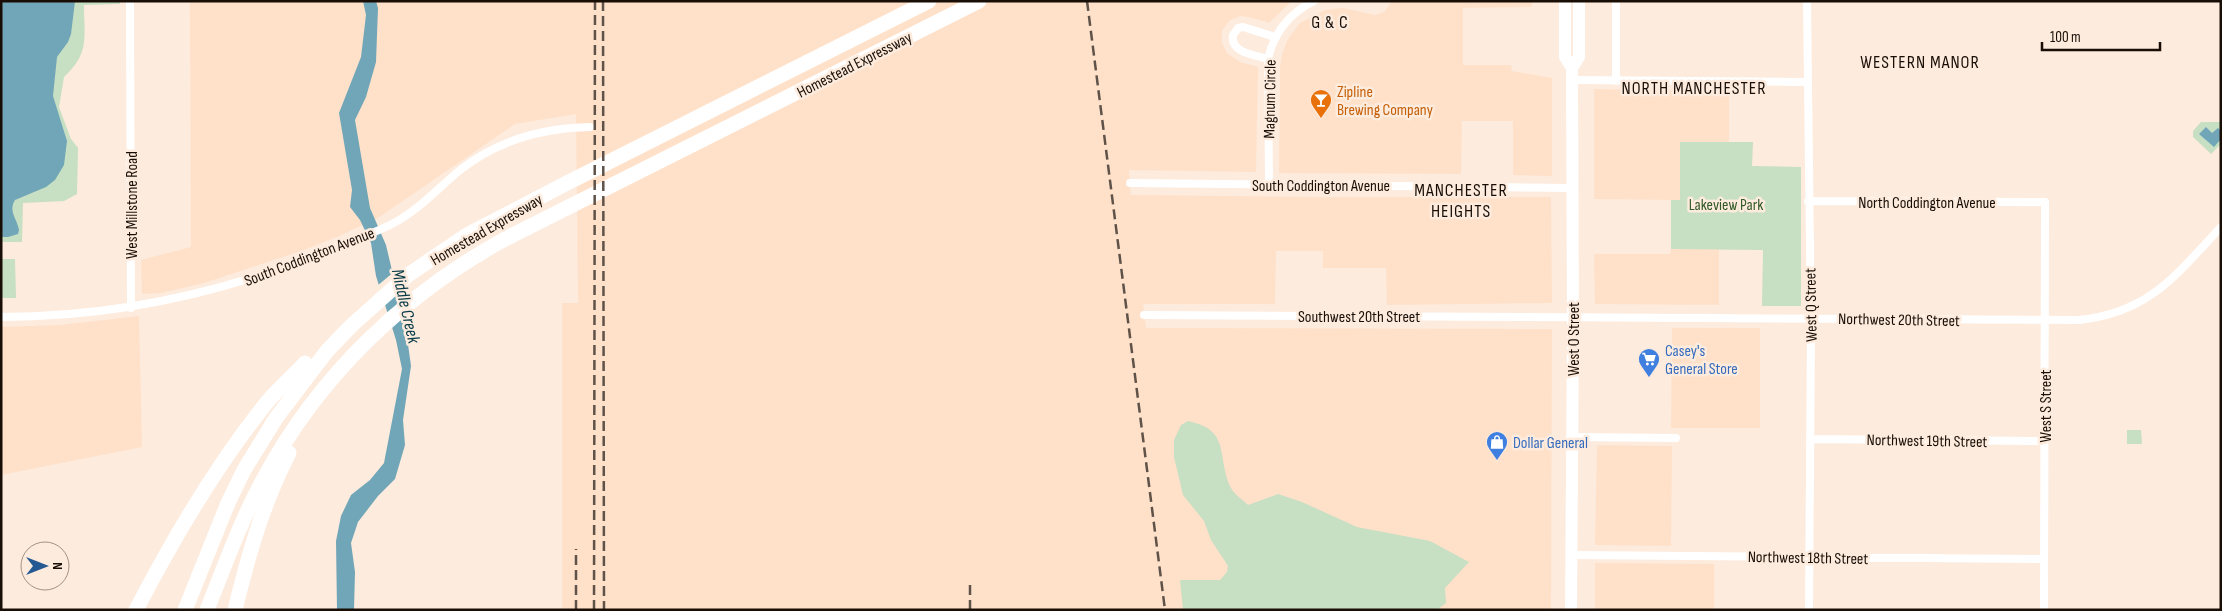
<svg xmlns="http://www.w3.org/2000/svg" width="2222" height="611" font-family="'Sofia Sans Condensed',sans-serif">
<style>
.built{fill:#ffe1ca}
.green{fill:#c7dfc3}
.water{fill:#70a6b7}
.pier{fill:#fdebdd}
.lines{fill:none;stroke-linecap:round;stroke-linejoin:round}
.minor{stroke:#fff;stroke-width:8}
.primary{stroke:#fff;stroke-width:12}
.motorway{stroke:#fff;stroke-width:15}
.rail{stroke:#5f5248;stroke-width:2.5;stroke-dasharray:10 5;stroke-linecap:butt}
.labels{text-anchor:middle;stroke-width:5;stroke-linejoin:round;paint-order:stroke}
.street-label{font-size:16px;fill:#180e06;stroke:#fdebdd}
.food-label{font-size:16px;fill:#c56008;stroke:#fdebdd;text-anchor:start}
.park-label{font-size:16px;fill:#2f5927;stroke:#fdebdd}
.shop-label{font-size:16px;fill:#366cbe;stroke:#fdebdd;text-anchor:start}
.neighbourhood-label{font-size:18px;letter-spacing:1px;fill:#180e06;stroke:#fdebdd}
.water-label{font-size:18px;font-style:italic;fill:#083b48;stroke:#fdebdd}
</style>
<rect width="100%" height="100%" fill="#fdebdd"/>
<!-- built -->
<path class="built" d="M190 1H1292L1269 23 1249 17 1240 16 1229 21 1222 31V43L1227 53 1240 62 1258 67 1256 172 1129 170 1131 195 1323 197H1551L1552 303 1387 305 1386 268H1323V251H1276L1275 304H1143L1146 328 1552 329 1551 610H562V303H578L576 114 515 124 378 218 339 236 304 250 204 283 161 293 142 294 141 260 191 247Z
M1392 1H1533L1531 7 1463 8V65H1511L1512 71 1552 78V176L1513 175V121H1462L1461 174 1279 173 1280 68 1282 54 1288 39 1300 23 1325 10 1343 8 1375 15 1384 12Z
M1594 89 1729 91V142H1680V200L1594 199Z
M1671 249H1719V305L1595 304 1594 254H1670Z
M139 316 142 447 1 475V327L61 325Z
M1672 328H1760V428H1671Z
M1597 445 1672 446 1671 546 1595 545Z
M1595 563 1714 564V610H1595Z"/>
<!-- green -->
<path class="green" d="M1 1H120V4L84 5C84 37 90 53 64 77L59 107 71 139 78 148 77 194 64 201 23 203 22 242H1Z
M2201 122H2221V144L2211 154 2193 137V131Z
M1680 142H1753L1752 166 1801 167V306H1762L1763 250 1671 249V200H1680Z
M1 259H15L16 298H1Z
M1188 421C1232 430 1216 457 1231 488 1234 494 1243 500 1248 505L1278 494 1302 502 1357 527 1430 541 1469 562 1445 588 1446 603 1437 610H1183L1180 580H1220L1227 572 1228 566 1211 540 1204 521 1183 495 1174 457V440L1181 425Z
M2127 430H2141L2142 444H2127Z"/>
<!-- water -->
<path class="water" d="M1 1H75L71 34 68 42 57 57 53 96 67 141 64 165 55 180 46 187 15 200C8 212 17 218 19 230L18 234 8 237H1Z
M363 1H376L378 8 376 62 366 97 355 120 370 208 386 245 406 330 411 366 403 420 405 445 395 479 378 496 358 522 351 543 355 572 354 609 337 610 336 541 341 516 351 495 370 480 384 463 402 369 396 340 376 276 371 243 360 220 350 207 352 190 339 113 361 57 366 15Z
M2206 127 2212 133 2218 128 2221 131V139L2214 147 2199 134Z"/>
<!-- pier -->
<path class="pier" d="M395 271 399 290 382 304 377 286Z"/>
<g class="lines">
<!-- minor -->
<path class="minor" d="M130 1 131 308
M1807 1 1811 328 1809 610
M1268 59C1255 55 1230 53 1233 35L1238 28 1243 27 1275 37
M1572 80 1807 82
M1616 81V1
M1130 183 1573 188
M1269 185 1268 59C1274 32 1290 13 1314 1
M1808 201 2045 202 2044 610
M1144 315 2079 320C2149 313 2176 275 2221 227
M1 317C117 317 229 292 336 247 355 240 374 233 392 224 419 210 437 189 460 170 498 140 543 128 590 127
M1572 437 1676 438
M1810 439 2044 441
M1572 555 2044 559"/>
<!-- primary -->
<path class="primary" d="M1565 1V57L1572 68 1573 329 1571 610
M1572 68 1579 57V1"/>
<!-- motorway -->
<path class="motorway" d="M136 610C174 537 216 465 268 401 279 388 293 376 305 363
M185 610 228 503 244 470 276 418 327 351 351 326 408 275 467 235 567 183 929 1
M207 610C225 565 241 520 264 478 319 376 403 295 505 239L979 1
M235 610C248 556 263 503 289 453"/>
<!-- rail -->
<path class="rail" d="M603 1 604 610
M1087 1 1165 610
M970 585V610
M576 610V549
M594 610 595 1"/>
</g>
<!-- icons -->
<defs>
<g id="bar-pin" transform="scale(1.125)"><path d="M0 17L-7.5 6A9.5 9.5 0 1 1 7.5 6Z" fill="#e8710a" stroke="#fdebdd"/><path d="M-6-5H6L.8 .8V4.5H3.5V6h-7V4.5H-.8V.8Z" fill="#fff"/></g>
<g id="supermarket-pin" transform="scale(1.125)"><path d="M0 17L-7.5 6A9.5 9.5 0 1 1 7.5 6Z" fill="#3f7fe0" stroke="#fdebdd"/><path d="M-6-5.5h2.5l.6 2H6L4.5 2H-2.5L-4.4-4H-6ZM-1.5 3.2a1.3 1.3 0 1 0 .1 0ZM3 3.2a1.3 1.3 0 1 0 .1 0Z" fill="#fff"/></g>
<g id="shop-pin" transform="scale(1.125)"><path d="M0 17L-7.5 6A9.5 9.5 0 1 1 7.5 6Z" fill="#3f7fe0" stroke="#fdebdd"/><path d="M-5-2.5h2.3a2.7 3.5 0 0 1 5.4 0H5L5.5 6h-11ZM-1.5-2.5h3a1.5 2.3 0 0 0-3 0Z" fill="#fff"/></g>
</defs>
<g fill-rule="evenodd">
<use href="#bar-pin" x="1321" y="100"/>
<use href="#supermarket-pin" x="1649" y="359"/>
<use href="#shop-pin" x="1497" y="442"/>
</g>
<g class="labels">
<!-- street labels -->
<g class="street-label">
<text transform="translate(854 64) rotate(-27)" y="6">Homestead Expressway</text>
<text transform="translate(1269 99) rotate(-89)" y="6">Magnum Circle</text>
<text x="1321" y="191">South Coddington Avenue</text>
<text x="1927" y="208">North Coddington Avenue</text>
<text transform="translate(131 205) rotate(-90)" y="6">West Millstone Road</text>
<text transform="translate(486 229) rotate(-30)" y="6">Homestead Expressway</text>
<text transform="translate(309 256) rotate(-21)" y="6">South Coddington Avenue</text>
<text transform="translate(1810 305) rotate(-91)" y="6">West Q Street</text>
<text x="1359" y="322">Southwest 20th Street</text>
<text transform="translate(1899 319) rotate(1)" y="6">Northwest 20th Street</text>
<text transform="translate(1573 339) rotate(-90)" y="6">West O Street</text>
<text transform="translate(2045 406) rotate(-90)" y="6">West S Street</text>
<text transform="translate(1927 440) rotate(1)" y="6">Northwest 19th Street</text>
<text transform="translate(1808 557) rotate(1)" y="6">Northwest 18th Street</text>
</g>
<!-- food labels -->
<g class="food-label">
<text x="1337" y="97">Zipline<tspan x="1337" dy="18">Brewing Company</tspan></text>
</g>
<!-- park labels -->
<g class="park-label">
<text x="1726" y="210">Lakeview Park</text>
</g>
<!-- shop labels -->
<g class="shop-label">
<text x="1665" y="356">Casey's<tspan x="1665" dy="18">General Store</tspan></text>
<text x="1513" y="448">Dollar General</text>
</g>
<!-- neighbourhood labels -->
<g class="neighbourhood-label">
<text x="1330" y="28">G &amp; C</text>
<text x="1920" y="68">WESTERN MANOR</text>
<text x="1694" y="94">NORTH MANCHESTER</text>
<text x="1461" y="196">MANCHESTER<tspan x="1461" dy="21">HEIGHTS</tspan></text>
</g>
<!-- water labels -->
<g class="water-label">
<text transform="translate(406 306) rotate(77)" y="6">Middle Creek</text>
</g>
</g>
<!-- border -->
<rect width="2222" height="611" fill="none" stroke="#180e06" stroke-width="5"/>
<!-- north arrow -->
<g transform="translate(45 566) rotate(90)"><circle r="24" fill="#fdebdd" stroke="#a19387"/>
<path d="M0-4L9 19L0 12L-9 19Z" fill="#255992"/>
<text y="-8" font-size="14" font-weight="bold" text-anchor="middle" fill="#180e06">N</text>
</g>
<!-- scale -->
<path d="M2042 42v8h118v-8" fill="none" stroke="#180e06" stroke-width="2.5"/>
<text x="2050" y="42" font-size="15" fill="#180e06" stroke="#fdebdd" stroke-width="4" paint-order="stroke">100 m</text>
</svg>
